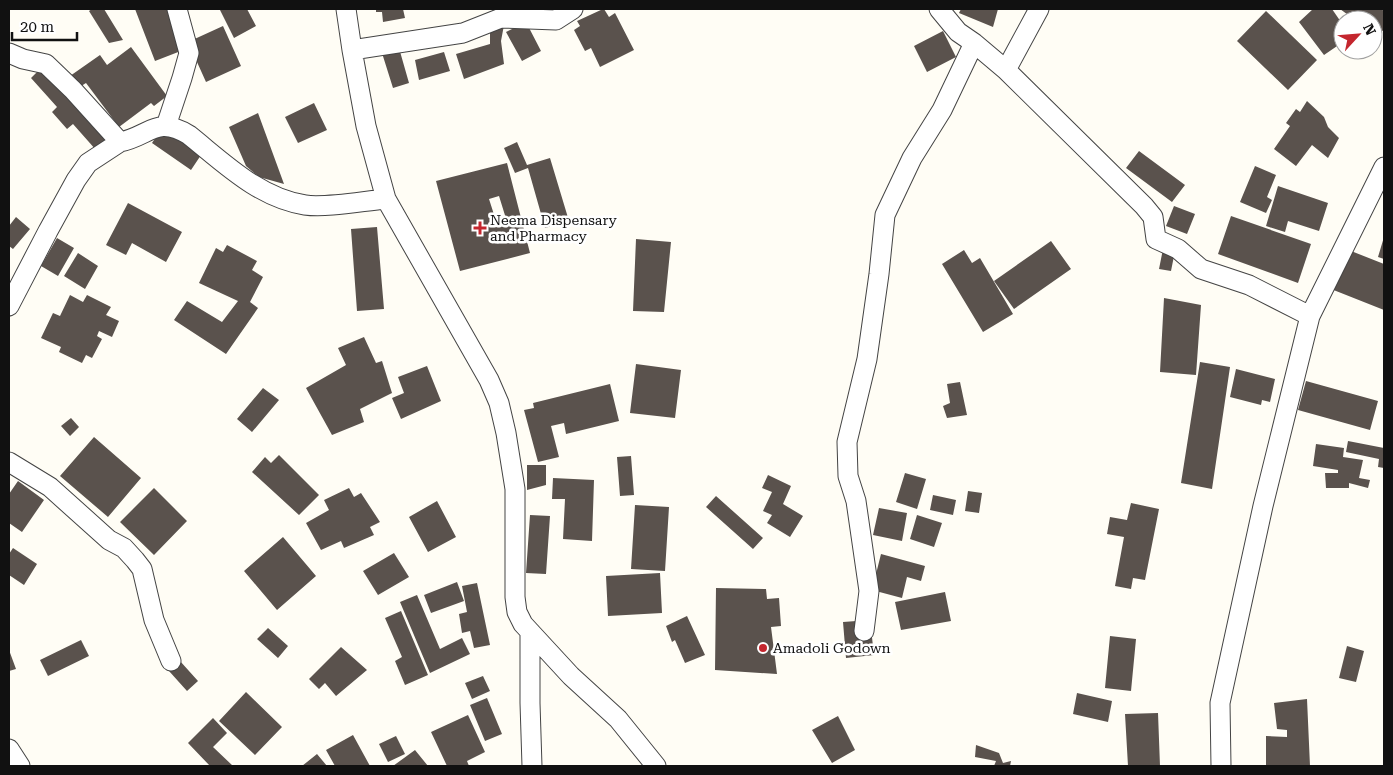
<svg xmlns="http://www.w3.org/2000/svg" width="1393" height="775" font-family="'Roboto Serif',serif">
<style>
.building{fill:#5a524d;fill-rule:evenodd}
.lines{fill:none;stroke-linecap:round;stroke-linejoin:round}
.minor-casing{stroke:#444;stroke-width:21}
.minor{stroke:#fff;stroke-width:19}
.poi-dot{fill:#c4262e;stroke:#fff;stroke-width:2}
.labels{text-anchor:middle;stroke-width:5;stroke-linejoin:round;paint-order:stroke}
.poi-label{font-size:14px;fill:#111;stroke:#fff;text-anchor:start}
</style>
<rect width="100%" height="100%" fill="#fffdf5"/>
<!-- building -->
<path class="building" d="M92 9H104L123 40 109 43 89 11Z
M135 9H167L186 49 155 61Z
M223 9H247L256 26 234 38 220 10Z
M376 9H403L405 18 383 22 382 12H376Z
M603 9H604L609 17 615 13 634 50 600 67 591 48 585 51 574 30 580 26 577 21Z
M961 9H998L993 27 959 13Z
M1313 9H1332L1343 25V42L1324 55 1299 22Z
M1340 9H1381L1384 11V32L1379 28 1373 37V20H1369L1361 14 1355 20Z
M1266 11 1317 60 1288 90 1237 41Z
M526 22 541 51 522 61 506 32Z
M504 25 501 41 504 64 464 79 456 54 490 44V28Z
M223 26 241 66 206 82 188 42Z
M943 31 956 57 927 72 914 46Z
M131 47 167 96 154 106 151 103 119 127 86 83 78 88 70 76 100 55 107 65Z
M399 48 409 83 393 88 382 53Z
M444 52 450 71 419 80 415 60Z
M44 65 110 138 96 150 73 124 67 129 52 112 57 107 31 78Z
M1307 101 1324 117 1328 127 1339 138 1328 158 1312 145 1296 166 1274 149 1290 126 1286 123 1296 109 1300 112Z
M314 103 327 130 298 143 285 117Z
M258 113 284 184 259 177 246 166 229 127Z
M162 128 201 155 191 170 152 143Z
M517 142 527 165 550 158 569 221 545 228 528 168 515 173 504 148Z
M1139 151 1185 185 1172 202 1126 168Z
M507 163 530 253 460 271 436 181ZM499 196 508 225 498 227 489 199Z
M1255 166 1276 175 1267 197 1272 200 1266 213 1240 202Z
M1278 186 1328 203 1319 231 1288 221 1285 232 1266 226Z
M128 203 182 232 166 262 132 243 126 255 106 245Z
M1174 206 1195 214 1187 234 1166 226Z
M1231 216 1311 244 1298 283 1218 254Z
M16 217 30 229 13 249 9 246V226Z
M377 227 384 309 357 311 351 229Z
M1384 237V259L1378 257Z
M57 238 74 248 58 276 41 266Z
M636 239 671 242 664 312 633 311Z
M1051 241 1071 269 1014 309 994 281Z
M227 245 257 261 252 270 263 277 250 302 258 308 226 354 174 320 187 301 222 322 238 301 199 283 216 248 223 252Z
M1163 249 1175 251 1171 271 1159 269Z
M1346 249 1384 264V310L1331 289Z
M964 250 972 263 980 258 1013 314 983 332 942 264Z
M78 253 98 266 85 289 64 276Z
M70 295 83 302 87 295 111 307 106 315 119 321 112 337 99 331 97 336 102 339 92 358 86 355 82 363 59 352 61 347 41 338 53 313 60 316Z
M1164 298 1201 305 1196 375 1160 372Z
M364 337 376 363 382 361 392 393 360 409 364 422 332 435 306 388 346 365 338 348Z
M1200 362 1230 367 1212 489 1181 483Z
M636 364 681 370 675 418 630 413Z
M427 366 441 401 401 419 392 398 404 393 398 377Z
M1236 369 1275 379 1270 402 1262 400 1261 405 1230 397Z
M1306 381 1378 401 1370 430 1298 410Z
M960 382 967 415 947 418 943 406 950 403 947 384Z
M610 384 619 421 566 434 564 423 551 426 559 457 538 462 524 410 534 408 533 403Z
M263 388 279 400 252 432 237 419Z
M71 418 79 427 70 436 61 426Z
M94 437 141 478 108 517 60 476Z
M1348 441 1384 448V468L1378 467 1379 459 1346 452Z
M1316 444 1344 448 1343 457 1363 460 1359 478 1370 480 1368 488 1349 483V488H1326L1325 473H1338V470L1313 466Z
M279 455 319 495 299 515 252 472 265 457 271 463Z
M631 456 634 495 620 496 617 457Z
M527 465H546V485L527 490Z
M905 473 926 479 917 509 896 502Z
M768 475 791 486 783 504 803 516 790 537 767 523 772 515 763 511 772 492 762 488Z
M553 478 594 480 592 541 563 539 565 499H552Z
M18 481 44 500 22 532 9 523V494Z
M154 488 187 521 154 555 120 522Z
M349 488 354 497 361 493 380 522 370 527 374 535 344 548 341 541 321 550 306 523 329 510 324 500Z
M968 491 982 493 979 513 965 511Z
M933 495 956 500 953 515 930 510Z
M716 496 763 538 753 549 706 507Z
M437 501 456 537 428 552 409 517Z
M1131 503 1159 509 1145 580 1133 578 1131 589 1115 586 1124 537 1107 534 1110 517 1127 520Z
M635 505 669 507 665 571 631 569Z
M879 508 907 513 902 541 873 535Z
M530 515 550 516 546 574 526 573Z
M917 515 942 523 934 547 910 539Z
M283 537 316 576 277 610 244 571Z
M13 548 37 564 24 585 9 575V554Z
M394 553 409 577 378 595 363 571Z
M881 554 925 566 921 581 907 577 902 598 872 590Z
M660 573 662 613 608 616 606 576Z
M457 582 464 601 431 613 424 595Z
M477 583 490 645 474 648 470 631 462 633 459 614 467 612 462 586Z
M716 588 766 589 767 599 779 598 781 626 771 627 777 674 715 670Z
M945 592 951 621 901 630 895 602Z
M417 595 440 649 462 638 470 654 430 673 400 602Z
M401 611 428 675 405 685 395 661 402 657 385 618Z
M687 616 705 655 685 663 675 640 672 642 666 626Z
M870 620 874 655 846 658 843 622Z
M268 628 288 646 278 658 257 639Z
M1110 636 1136 639 1131 691 1105 688Z
M81 640 89 656 48 676 40 660Z
M1347 646 1364 651 1356 682 1339 678Z
M341 647 367 670 336 696 325 683 319 689 309 679Z
M9 650 16 669 9 671Z
M180 661 198 681 187 691 169 671Z
M483 676 490 691 472 699 465 683Z
M246 692 282 727 255 755 219 721Z
M1077 693 1112 701 1108 722 1073 714Z
M487 698 502 734 485 741 470 705Z
M1307 699 1310 766H1266V736L1287 737V730L1277 729 1274 703Z
M1158 713 1160 766H1128L1125 714Z
M468 715 485 752 467 761 469 766H447L431 732Z
M838 716 855 750 832 763 812 730Z
M213 718 227 733 213 747 233 766H210L188 743Z
M353 735 370 766H335L326 750Z
M396 736 405 754 388 762 379 744Z
M976 745 999 753 1003 763 1011 761 1010 766H994L996 761 975 757Z
M415 750 428 766H393Z
M317 754 327 766H302Z"/>
<g class="lines">
<!-- minor casing -->
<g class="minor-casing">
<path id="minor" d="M346 9 352 50 366 126 386 199 489 380 499 403 506 433 515 489V597L517 612 523 624 571 676 618 719 656 766
M939 9 958 32 974 43 1006 70 1144 206 1153 217 1156 239 1178 249 1201 269 1249 285 1310 316
M352 50 463 33 501 18 556 20 573 9
M9 53 23 59 46 64 73 90 120 142C150 136 156 115 189 135 224 163 259 198 305 205 327 208 363 201 386 199
M1006 70 1039 9
M166 126 182 78 189 53 177 9
M9 306 48 231 76 180 88 163 120 142
M9 462 50 487 109 540 124 548 135 560 142 569 154 620 171 661
M864 631 869 591 856 501 848 476 847 442 867 359 879 274 885 215 912 158 942 110 974 43
M530 632V703L532 766
M9 749 20 766
M1221 766 1220 703 1263 506 1310 316 1384 167"/>
</g>
<!-- minor -->
<use href="#minor" class="minor"/>
</g>
<!-- markers -->
<g class="poi-dot">
<path d="M477.5 220.5h5v5h5v5h-5v5h-5v-5h-5v-5h5z"/>
<circle cx="763" cy="648" r="5"/>
</g>
<g class="labels">
<!-- poi labels -->
<g class="poi-label">
<text x="490" y="225">Neema Dispensary<tspan x="490" dy="16">and Pharmacy</tspan></text>
<text x="773" y="653">Amadoli Godown</text>
</g>
</g>
<!-- border -->
<rect width="1393" height="775" fill="none" stroke="#111111" stroke-width="20"/>
<!-- north arrow -->
<g transform="translate(1358 35) rotate(64)"><circle r="24" fill="#ffffff" stroke="#a0a0a0"/>
<path d="M0-4L9 19L0 12L-9 19Z" fill="#c4262e"/>
<text y="-8" font-size="14" font-weight="bold" text-anchor="middle" fill="#111111">N</text>
</g>
<!-- scale -->
<path d="M12 32v8h65v-8" fill="none" stroke="#111111" stroke-width="2.5"/>
<text x="20" y="32" font-size="15" fill="#111111" stroke="#ffffff" stroke-width="4" paint-order="stroke">20 m</text>
</svg>
